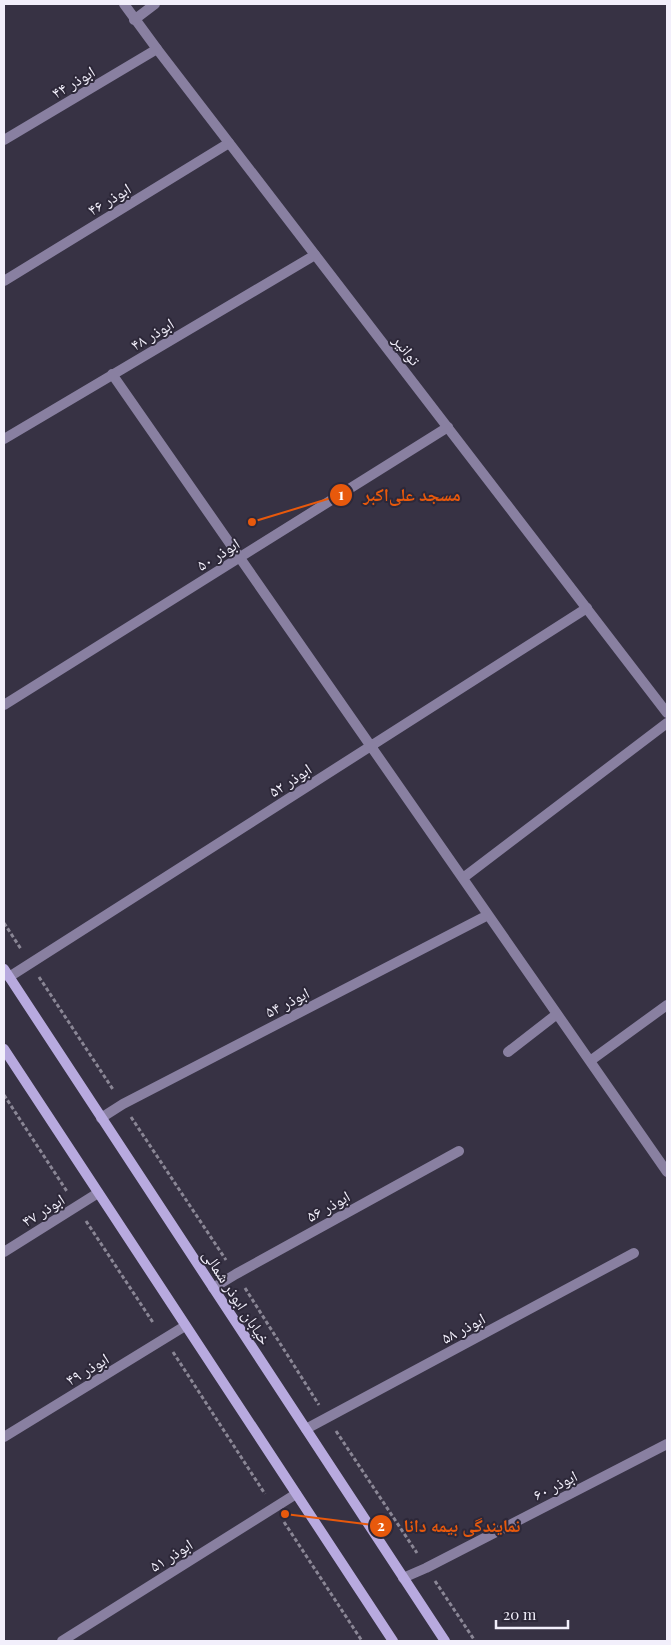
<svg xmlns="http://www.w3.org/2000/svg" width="671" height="1645" font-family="'Playfair Display','Noto Naskh Arabic',serif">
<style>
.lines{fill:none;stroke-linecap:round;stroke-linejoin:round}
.path{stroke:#8a8695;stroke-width:3;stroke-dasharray:4 2.5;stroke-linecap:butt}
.minor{stroke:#8980a1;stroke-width:10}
.tertiary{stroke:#8980a1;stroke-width:10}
.secondary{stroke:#b8aadf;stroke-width:10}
.labels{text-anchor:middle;stroke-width:4;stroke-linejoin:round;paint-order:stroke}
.street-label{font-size:16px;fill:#f2effb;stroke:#2d2839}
.leader{fill:none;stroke:#e8590c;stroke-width:2}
.callout-dot{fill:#e8590c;stroke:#2d2839;stroke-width:2}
.mark-label{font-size:15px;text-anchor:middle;font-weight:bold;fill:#fff}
.callout-label{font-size:18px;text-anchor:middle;font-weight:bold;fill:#e8590c;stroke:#2d2839;stroke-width:4;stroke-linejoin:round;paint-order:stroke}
</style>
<rect width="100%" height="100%" fill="#373244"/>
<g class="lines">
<!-- path -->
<path class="path" d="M4 923 21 949
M39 977 114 1091
M4 1095 68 1193
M131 1117 226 1260
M86 1221 154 1324
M245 1288 319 1405
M173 1352 265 1494
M336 1431 417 1553
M284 1522 362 1641
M435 1581 475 1641"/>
<!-- minor -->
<path class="minor" d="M4 140 157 49
M4 281 229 143
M112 374 667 1172
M4 439 315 255
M4 705 448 427
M463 878 667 723
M9 977 587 608
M508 1052 557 1014
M590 1061 667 1005
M101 1118 123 1104 488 915
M4 1252 98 1193
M213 1288 236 1274 459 1151
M306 1429 634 1253
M4 1437 185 1326
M403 1578 426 1568 667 1444
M62 1641 296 1494"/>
<!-- tertiary -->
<path class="tertiary" d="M124 4 157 49 667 713
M134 20 155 4"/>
<!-- secondary -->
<path class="secondary" d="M4 969 445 1641
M4 1049 393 1641"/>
</g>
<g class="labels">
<!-- street labels -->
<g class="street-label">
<text transform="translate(73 82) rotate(-31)" y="6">ابوذر ۴۴</text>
<text transform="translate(109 199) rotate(-31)" y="6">ابوذر ۴۶</text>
<text transform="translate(152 334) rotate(-31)" y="6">ابوذر ۴۸</text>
<text transform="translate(407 350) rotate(52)" y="6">توانیر</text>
<text transform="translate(218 554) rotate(-32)" y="6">ابوذر ۵۰</text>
<text transform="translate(290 780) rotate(-33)" y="6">ابوذر ۵۲</text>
<text transform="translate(287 1002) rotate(-27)" y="6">ابوذر ۵۴</text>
<text transform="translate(328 1206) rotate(-29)" y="6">ابوذر ۵۶</text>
<text transform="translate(43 1210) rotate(-32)" y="6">ابوذر ۴۷</text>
<text transform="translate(237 1297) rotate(57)" y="6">خیابان ابوذر شمالی</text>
<text transform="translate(463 1328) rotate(-28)" y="6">ابوذر ۵۸</text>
<text transform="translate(87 1369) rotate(-31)" y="6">ابوذر ۴۹</text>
<text transform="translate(555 1485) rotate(-27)" y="6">ابوذر ۶۰</text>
<text transform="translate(171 1555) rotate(-32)" y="6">ابوذر ۵۱</text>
</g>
</g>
<!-- callouts -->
<path class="leader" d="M252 522L341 495M285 1514L381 1526"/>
<g class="callout-dot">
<circle cx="252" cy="522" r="5"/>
<circle cx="285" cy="1514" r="5"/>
<circle cx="341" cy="495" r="12"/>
<circle cx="381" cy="1526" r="12"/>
</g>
<g class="mark-label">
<text x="341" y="500">1</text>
<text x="381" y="1531">2</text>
</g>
<g class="callout-label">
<text x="412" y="501">مسجد علی‌اکبر</text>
<text x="462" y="1532">نمایندگی بیمه دانا</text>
</g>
<!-- border -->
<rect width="671" height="1645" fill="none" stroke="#f2effb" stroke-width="10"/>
<!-- scale -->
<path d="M496 1620v8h72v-8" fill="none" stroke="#f2effb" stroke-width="2.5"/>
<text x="503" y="1620" font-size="15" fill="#f2effb" stroke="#2d2839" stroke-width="4" paint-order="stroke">20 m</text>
</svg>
